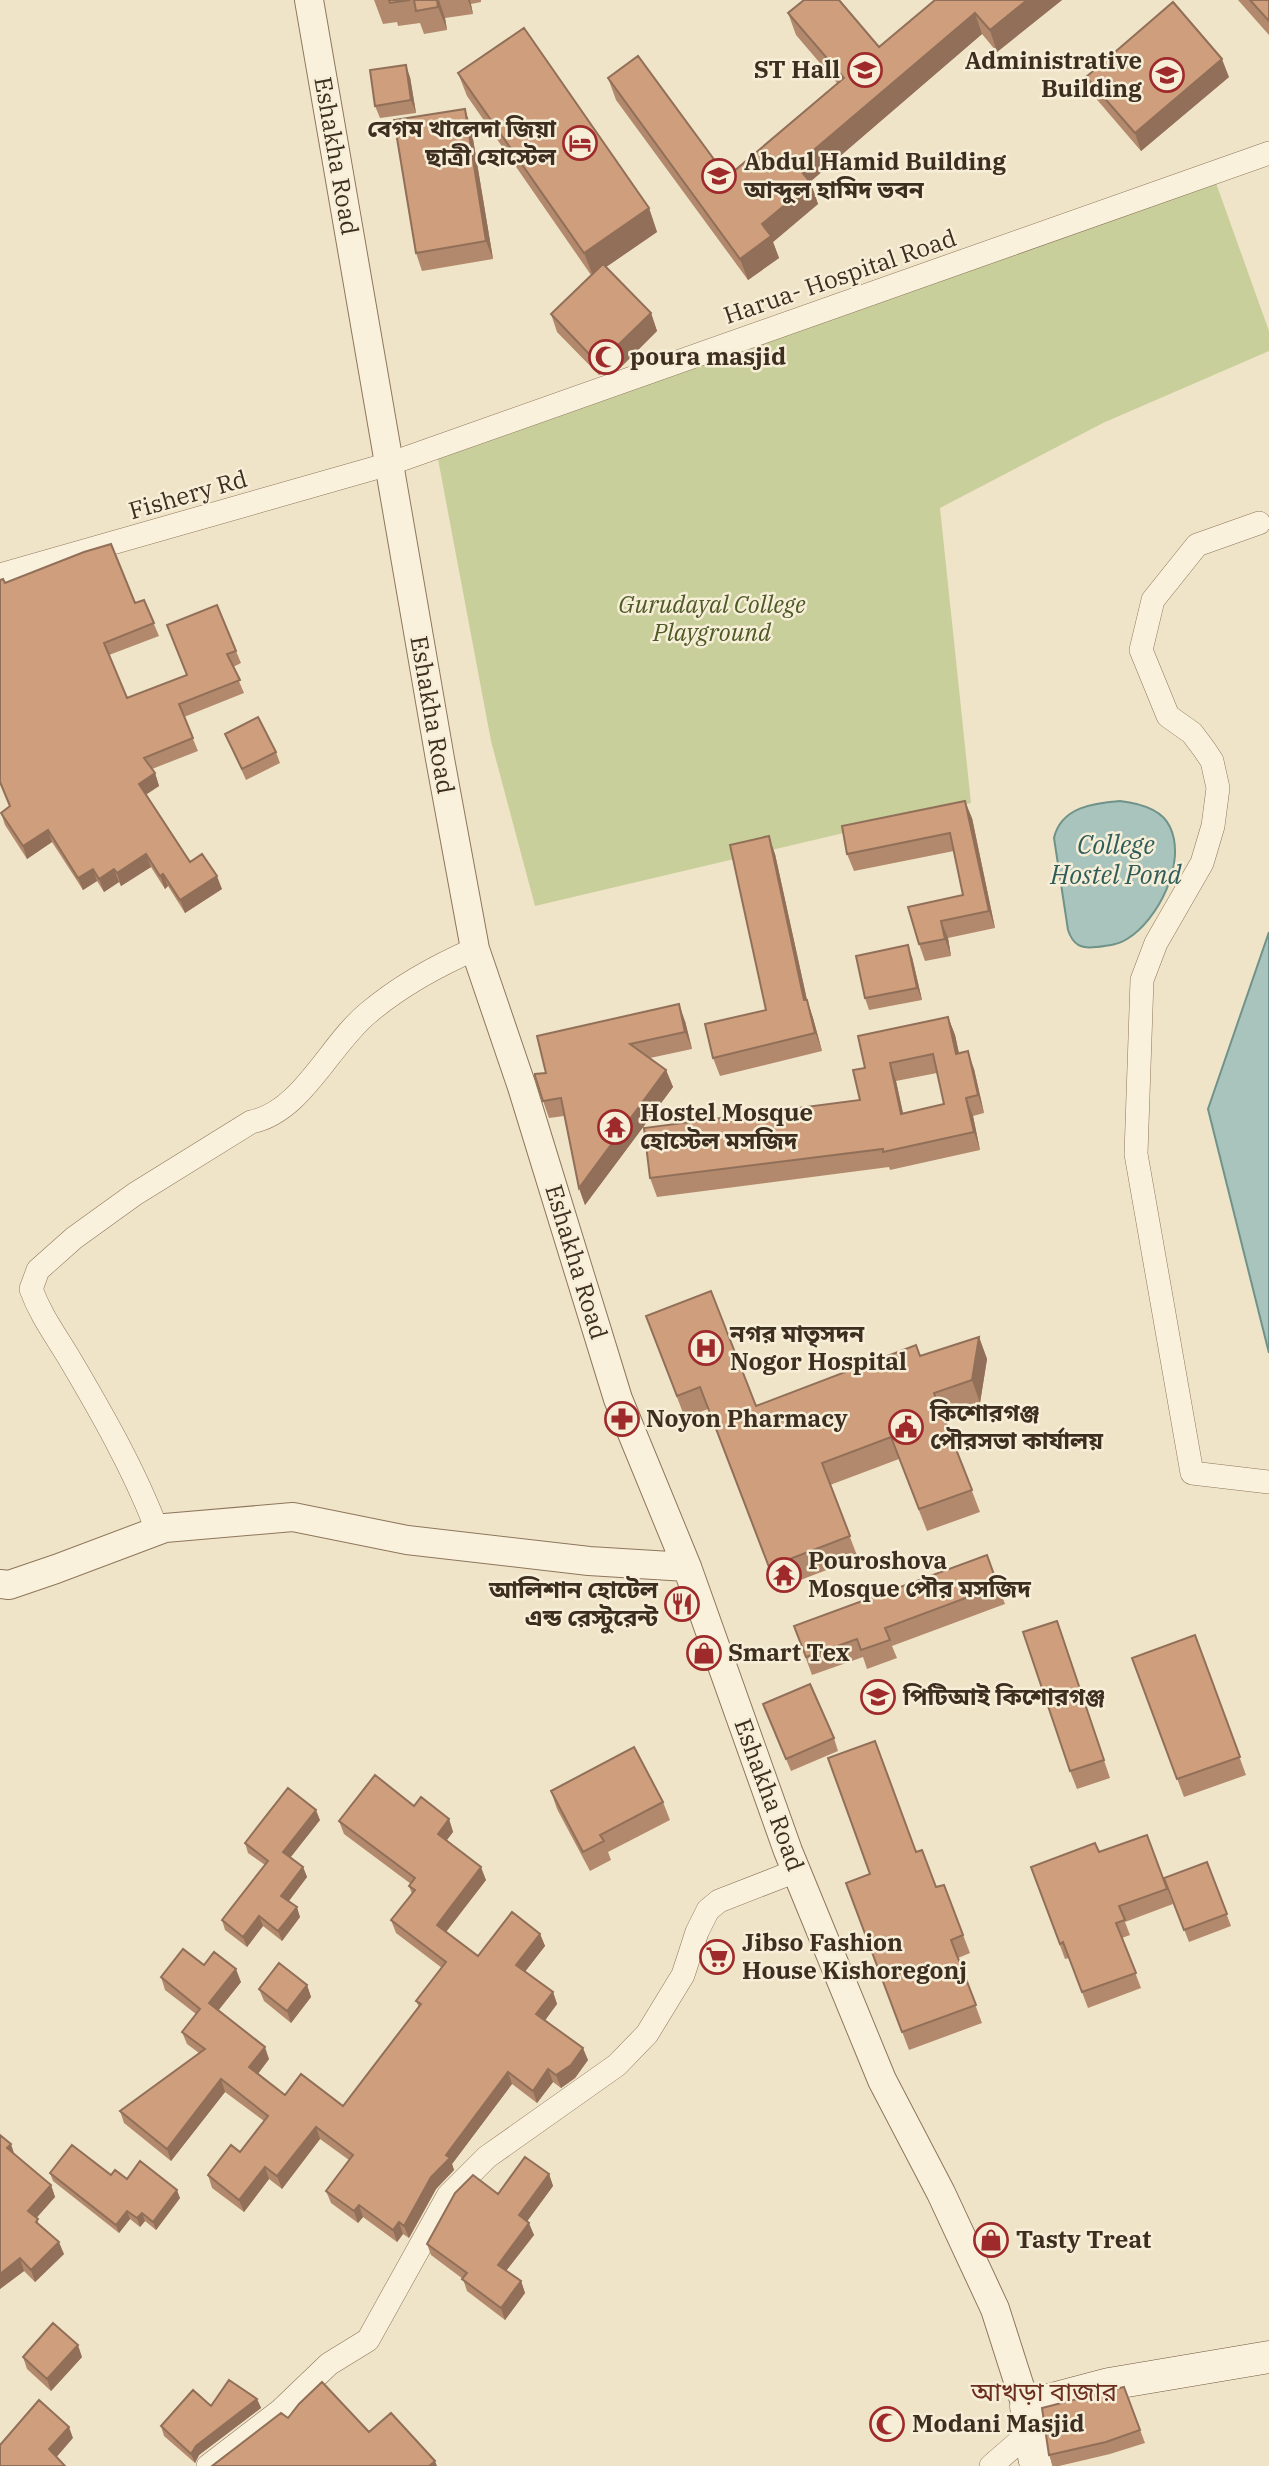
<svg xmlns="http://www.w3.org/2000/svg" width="1269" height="2466" font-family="'IBM Plex Serif','Noto Sans Bengali',serif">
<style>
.green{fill:#c9cf9b}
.water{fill:#a9c4bc;stroke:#6f938a;stroke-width:2}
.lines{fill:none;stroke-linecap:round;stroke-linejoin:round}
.minor-casing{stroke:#8d765c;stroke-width:24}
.tertiary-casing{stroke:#8d765c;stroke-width:30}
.secondary-casing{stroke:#6f573f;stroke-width:33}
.minor{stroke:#faf1dc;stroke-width:23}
.tertiary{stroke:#faf1dc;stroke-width:28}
.secondary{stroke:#faf1dc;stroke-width:32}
.wall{fill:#b2896c;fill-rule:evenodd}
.shaded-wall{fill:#916f58}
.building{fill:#cf9f7d;stroke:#916f58;stroke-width:2;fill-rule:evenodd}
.labels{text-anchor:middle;stroke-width:5;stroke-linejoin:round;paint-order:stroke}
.poi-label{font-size:24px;font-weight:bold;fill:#3d2e20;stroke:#f7eed8;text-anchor:start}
.street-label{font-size:24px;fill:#3d2e20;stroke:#f7eed8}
.park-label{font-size:24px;font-style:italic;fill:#4d5a26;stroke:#f7eed8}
.water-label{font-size:26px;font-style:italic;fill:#2f5d5a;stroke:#f7eed8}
.neighbourhood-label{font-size:26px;fill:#6b2e1e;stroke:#f7eed8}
</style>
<rect width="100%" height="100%" fill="#f0e4c8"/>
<!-- green -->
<path class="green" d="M1216 183 1269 331V351L1103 423 940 508 971 803 535 906 491 741 438 459Z"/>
<!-- water -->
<path class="water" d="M1120 801C1137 803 1162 809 1170 827 1187 863 1158 920 1127 939 1118 945 1106 946 1096 947 1081 949 1073 945 1068 930L1054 838C1061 807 1094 803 1120 801Z
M1269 932V1353L1208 1109Z"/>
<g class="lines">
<!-- minor casing -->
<g class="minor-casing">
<path id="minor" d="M1259 523 1197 545 1153 600 1141 650 1168 716 1192 733 1204 749 1212 761 1218 788 1213 826 1202 863 1156 943 1142 980 1136 1154 1192 1473 1269 1482
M0 575 389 464 1269 153
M157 1530C135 1471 100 1410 68 1356 54 1333 40 1314 31 1289L38 1270 74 1238 135 1194 251 1122C302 1112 329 1045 368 1013 401 985 436 966 475 949
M208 2466 281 2410 329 2364 368 2340 448 2196 487 2157 617 2065 647 2034 683 1975 697 1932 708 1910 719 1901 796 1871
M991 2466 1029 2433"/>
</g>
<!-- tertiary casing -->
<g class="tertiary-casing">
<path id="tertiary" d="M309 0 440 759 475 949 522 1087 618 1399 687 1567 788 1851 882 2080 941 2193 995 2309 1026 2406
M0 1584 9 1585 56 1569 165 1528 293 1517 407 1540 589 1561 687 1567"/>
</g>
<!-- secondary casing -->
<g class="secondary-casing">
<path id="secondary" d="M1036 2466 1029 2433 1026 2406 1109 2384 1269 2357"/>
</g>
<!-- minor -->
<use href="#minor" class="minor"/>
<!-- tertiary -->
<use href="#tertiary" class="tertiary"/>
<!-- secondary -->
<use href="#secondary" class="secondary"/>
</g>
<!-- wall -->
<path class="wall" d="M374 0H481V2L471 4 473 14 445 18 447 30 424 34 420 23 398 26 397 22 383 24Z
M935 0H1062L997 52 982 34 810 182 818 204 773 242 779 258 748 280 616 100 608 78 727 177 837 83 796 35 788 13 879 47Z
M1238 0H1269V35Z
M458 73 649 208 657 232 606 267 651 313 657 331 620 368 599 375 557 332 551 314 591 275 467 96Z
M410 77 416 113 380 118 375 106Z
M1086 77H1229L1141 151 1093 95Z
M471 127 493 259 422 271 416 253Z
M0 580 5 583 135 603 144 600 159 636 109 655 127 698 187 675 167 625 236 651 241 663 233 667 244 693 184 717 198 751 152 769 155 773 159 786 146 795 190 862 222 889 185 913 168 886 165 889 151 867 121 886 119 882 104 892 97 881 83 890 52 842 27 859 5 825 1 813 10 807 0 784Z
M225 734 276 752 280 763 246 780Z
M972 818 995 928 948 938 951 956 925 961 919 944 963 895 954 851 854 871 847 854Z
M775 854 807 1000 813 1018 822 1051 720 1076 713 1058 766 1010Z
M912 957 922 1000 869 1010 865 998Z
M948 1017 955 1035 959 1053 974 1069 984 1113 973 1116 980 1150 890 1170 889 1167 657 1197 650 1178 860 1100 865 1068ZM937 1073 944 1104 903 1113 896 1081Z
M685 1021 692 1049 650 1058 666 1070 673 1087 585 1205 579 1188 564 1116 549 1118 543 1101 546 1073Z
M979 1337 987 1359 980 1403 943 1415 980 1512 927 1531 899 1459 830 1485 858 1558 777 1589 708 1409 685 1418 654 1338 756 1406 920 1356Z
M987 1555 1005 1604 892 1646 897 1658 867 1669 863 1657 812 1675 794 1626Z
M1057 1621 1110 1778 1077 1789 1070 1771Z
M1195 1635 1246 1775 1184 1797 1132 1658Z
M763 1704 834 1738 838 1751 791 1771Z
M551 1791 663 1802 670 1820 608 1852 611 1860 590 1871 557 1809Z
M414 1806 449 1819 453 1832 447 1840 486 1880 446 1932 478 1956 540 1934 545 1946 525 1971 553 1992 557 2004 545 2020 588 2060 575 2078 561 2088 553 2082 537 2103 512 2084 452 2164 454 2170 436 2189 409 2238 403 2234 397 2242 363 2217 358 2223 331 2203 326 2191 349 2160 320 2139 282 2189 269 2179 244 2212 212 2188 208 2175 240 2152 264 2121 225 2092 171 2161 124 2123 120 2111 199 2053 187 2044 182 2032 196 2014 165 1990 161 1977 204 1965 241 1982 218 2010 269 2059 258 2074 285 2095 343 2106 419 2007 416 2001 442 1968 396 1933 391 1920 412 1894 409 1886 411 1884 344 1834 339 1821Z
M320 1820 290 1857 303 1867 307 1877 289 1901 300 1917 282 1941 263 1926 247 1947 225 1930 222 1920 265 1865 248 1853 245 1843Z
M1147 1835 1173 1904 1125 1922 1130 1935 1122 1938 1141 1988 1088 2008 1069 1958 1065 1959 1031 1867 1099 1852Z
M916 1852 936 1887 944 1885 970 1953 958 1958 982 2023 909 2050 846 1883 870 1874Z
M1207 1862 1231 1926 1189 1942 1164 1878Z
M307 1985 311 1997 291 2023 264 2001 259 1989Z
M14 2154 51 2185 55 2197 36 2218 40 2226 64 2254 35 2282 24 2271 0 2289Z
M50 2173 111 2175 127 2179 180 2198 156 2230 145 2221 140 2227 130 2219 119 2233 53 2181Z
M549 2174 553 2186 527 2221 534 2235 506 2271 521 2281 525 2293 505 2320 467 2291 463 2279 431 2255 427 2244 498 2194Z
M23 2357H82L51 2391 27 2369Z
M1124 2387 1145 2443 1110 2454 1059 2466H1053L1049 2455Z
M257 2399 261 2408 199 2455 195 2463 164 2436 161 2426 211 2406Z"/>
<!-- shaded-wall -->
<path class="shaded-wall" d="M437 0H439L445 18 447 30 438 7Z
M468 0H470L473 14Z
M1027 0H1062L997 52 990 30Z
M975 13 982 34 804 187 796 165Z
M1222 59 1229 77 1141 151 1135 133Z
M406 65 410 77 416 113 411 100Z
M465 109 471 127 493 259 486 241Z
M811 183 818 204 773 242 779 258 748 280 740 259 762 224Z
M649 208 657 232 593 276 584 253Z
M651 313 657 331 620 368 613 350Z
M155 773 159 786 143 796 139 784Z
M965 801 972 818 995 928 989 911Z
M48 830 52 842 27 859 23 846Z
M769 836 775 854 807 1000 813 1018 822 1051 804 1000Z
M146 854 151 867 121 886 117 873Z
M93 869 97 881 83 890 78 878Z
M114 869 119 882 104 892 99 879Z
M163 874 168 886 165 889 160 876Z
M217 876 222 889 185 913 180 900Z
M941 921 948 938 951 956 945 939Z
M908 945 912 957 922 1000 917 988Z
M679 1004 685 1021 692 1049 685 1032Z
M948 1017 955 1035 963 1072 956 1054Z
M968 1051 974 1069 984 1113 978 1095Z
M890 1063 896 1081 907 1132 901 1114Z
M666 1070 673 1087 585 1205 579 1188Z
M966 1098 973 1116 980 1150 974 1132Z
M979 1337 987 1359 980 1403 972 1380Z
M316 1810 320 1820 287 1862 283 1852Z
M449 1819 453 1832 442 1846 438 1834Z
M303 1867 307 1877 285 1906 281 1896Z
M481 1867 486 1880 442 1937 437 1925Z
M297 1907 300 1917 282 1941 278 1931Z
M259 1916 263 1926 247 1947 243 1937Z
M540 1934 545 1946 521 1977 516 1965Z
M236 1969 241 1982 214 2016 209 2003Z
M307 1985 311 1997 291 2023 287 2011Z
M553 1992 557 2004 541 2026 536 2014Z
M265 2047 269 2059 254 2079 249 2067Z
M583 2048 588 2060 575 2078 561 2088 556 2075Z
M548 2069 553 2082 537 2103 533 2091Z
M508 2072 512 2084 452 2164 454 2170 436 2189 409 2238 404 2226 431 2177 446 2155Z
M221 2079 225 2092 171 2161 167 2149Z
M316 2127 320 2139 282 2189 277 2176Z
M11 2144 15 2156 7 2148Z
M265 2167 269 2179 244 2212 239 2200Z
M549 2174 553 2186 523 2227 519 2215Z
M51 2185 55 2197 32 2223 28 2211Z
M177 2190 180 2198 156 2230 153 2222Z
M359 2205 363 2217 358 2223 354 2211Z
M127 2211 130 2219 119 2233 116 2225Z
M142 2213 145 2221 140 2227 137 2218Z
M399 2222 403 2234 397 2242 393 2230Z
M529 2223 534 2235 502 2276 498 2265Z
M59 2242 64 2254 35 2282 31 2270Z
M20 2258 24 2271 0 2289V2274Z
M521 2281 525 2293 505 2320 501 2308Z
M78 2345 82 2357 51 2391 47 2379Z
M257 2399 261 2408 199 2455 195 2463 191 2454 196 2446Z
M69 2427 73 2438 54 2460 49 2449Z
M435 2461 437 2466H429Z"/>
<!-- building -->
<path class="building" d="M389 0H410L390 3Z
M414 0H437L438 7 416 11Z
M804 0H839L879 47 935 0H1027L990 30 975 13 796 165 811 183 762 224 771 236 740 259 608 78 638 56 727 177 844 78 788 13Z
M1250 0H1269V21Z
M1173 2 1222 59 1135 133 1086 77Z
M524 28 649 208 584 253 458 73Z
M406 65 411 100 375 106 370 70Z
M465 109 486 241 416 253 394 120Z
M603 264 651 313 613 350 592 357 551 314Z
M111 544 135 603 144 600 154 623 104 643 127 698 187 675 167 625 217 605 236 651 227 654 240 680 179 704 193 738 144 758 155 773 139 784 190 862 202 854 217 876 180 900 163 874 160 876 146 854 117 873 114 869 99 879 93 869 78 878 48 830 23 846 1 813 10 806 0 782V580L3 579 5 583 84 552Z
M258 717 276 752 242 769 225 734Z
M965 801 989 911 941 921 945 939 919 944 908 907 963 895 950 833 847 854 842 826Z
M769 836 804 1000H807L815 1033 713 1058 705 1024 766 1010 730 845Z
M908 945 917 988 865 998 856 956Z
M679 1004 685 1032 630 1044 666 1070 579 1188 561 1098 543 1101 535 1076V1074L546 1073 537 1036Z
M948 1017 956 1054 968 1051 978 1095 966 1098 974 1132 883 1152V1149L650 1178 644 1128 860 1100 853 1070 865 1068 858 1036ZM933 1054 944 1104 901 1114 890 1063Z
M711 1291 756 1406 916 1345 920 1356 979 1337 972 1380 934 1393 972 1490 919 1509 891 1437 822 1463 850 1536 769 1567 700 1387 677 1396 646 1316Z
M987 1555 998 1586 885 1628 890 1640 861 1650 857 1639 806 1657 794 1626Z
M1057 1621 1104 1760 1070 1771 1023 1632Z
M1195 1635 1240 1757 1177 1779 1132 1658Z
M810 1684 834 1738 786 1759 763 1704Z
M875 1741 916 1852 922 1850 936 1887 944 1885 963 1935 951 1940 976 2005 902 2032 846 1883 870 1874 828 1758Z
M634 1747 663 1802 600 1835 604 1841 583 1852 551 1791Z
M375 1775 414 1806 421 1797 449 1819 438 1834 481 1867 437 1925 478 1956 512 1912 540 1934 516 1965 553 1992 536 2014 583 2048 571 2065 556 2075 548 2069 533 2091 508 2072 446 2155 450 2158 431 2177 404 2226 399 2222 393 2230 359 2205 354 2211 326 2191 353 2155 316 2127 277 2176 265 2167 239 2200 208 2175 231 2145 240 2152 268 2116 221 2079 167 2149 120 2111 205 2049 182 2032 200 2009 161 1977 183 1949 204 1965 214 1952 236 1969 209 2003 265 2047 249 2067 285 2095 301 2074 343 2106 421 2004 416 2001 446 1962 391 1920 415 1890 409 1886 415 1878 339 1821Z
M288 1788 316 1810 283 1852 303 1867 281 1896 297 1907 278 1931 259 1916 243 1937 222 1920 268 1861 245 1843Z
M1147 1835 1167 1889 1119 1906 1125 1920 1116 1923 1136 1973 1082 1992 1063 1942 1060 1944 1031 1867 1095 1843 1099 1852Z
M1207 1862 1227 1914 1184 1930 1164 1878Z
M279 1963 307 1985 287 2011 259 1989Z
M0 2135 11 2144 7 2148 51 2185 28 2211 38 2219 36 2222 59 2242 31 2270 20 2258 0 2274Z
M72 2145 111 2175 115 2170 127 2179 140 2161 177 2190 153 2222 142 2213 137 2218 127 2211 116 2225 50 2173Z
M525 2157 549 2174 519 2215 529 2223 498 2265 521 2281 501 2308 462 2279 467 2273 427 2244 455 2193 473 2175 498 2194Z
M53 2323 78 2345 47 2379 23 2357Z
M229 2380 257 2399 196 2446 191 2454 161 2426 193 2390 211 2406Z
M322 2382 369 2432 391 2413 435 2461 429 2466H212L281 2413 288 2418 299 2404Z
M1124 2387 1140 2430 1106 2442 1049 2455 1042 2408Z
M39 2400 69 2427 49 2449 65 2466H0V2445Z"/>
<!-- icons -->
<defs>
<g id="university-ring" transform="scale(1.75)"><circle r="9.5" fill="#f7eed8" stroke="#9e2a2b" stroke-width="1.5"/><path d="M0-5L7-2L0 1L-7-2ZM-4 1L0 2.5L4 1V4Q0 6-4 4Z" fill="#9e2a2b"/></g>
<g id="hotel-ring" transform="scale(1.75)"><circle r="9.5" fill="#f7eed8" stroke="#9e2a2b" stroke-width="1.5"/><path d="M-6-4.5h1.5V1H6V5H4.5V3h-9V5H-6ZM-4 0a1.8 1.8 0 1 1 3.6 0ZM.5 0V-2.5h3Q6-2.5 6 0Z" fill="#9e2a2b"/></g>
<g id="mosque-ring" transform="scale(1.75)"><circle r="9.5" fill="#f7eed8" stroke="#9e2a2b" stroke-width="1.5"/><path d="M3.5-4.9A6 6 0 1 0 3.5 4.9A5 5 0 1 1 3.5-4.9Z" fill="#9e2a2b"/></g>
<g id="temple-ring" transform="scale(1.75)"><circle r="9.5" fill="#f7eed8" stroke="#9e2a2b" stroke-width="1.5"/><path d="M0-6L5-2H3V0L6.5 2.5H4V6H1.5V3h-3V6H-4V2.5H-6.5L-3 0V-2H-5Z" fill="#9e2a2b"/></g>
<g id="hospital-ring" transform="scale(1.75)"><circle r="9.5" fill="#f7eed8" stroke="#9e2a2b" stroke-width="1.5"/><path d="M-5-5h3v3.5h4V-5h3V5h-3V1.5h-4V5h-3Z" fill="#9e2a2b"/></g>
<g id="pharmacy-ring" transform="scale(1.75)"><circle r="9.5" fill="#f7eed8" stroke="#9e2a2b" stroke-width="1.5"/><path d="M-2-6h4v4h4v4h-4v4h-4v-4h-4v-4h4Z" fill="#9e2a2b"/></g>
<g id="civic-ring" transform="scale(1.75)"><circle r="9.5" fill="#f7eed8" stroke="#9e2a2b" stroke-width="1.5"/><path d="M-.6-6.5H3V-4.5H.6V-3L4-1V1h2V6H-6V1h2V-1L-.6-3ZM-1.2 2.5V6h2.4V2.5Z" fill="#9e2a2b"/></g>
<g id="restaurant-ring" transform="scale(1.75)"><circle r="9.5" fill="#f7eed8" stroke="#9e2a2b" stroke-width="1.5"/><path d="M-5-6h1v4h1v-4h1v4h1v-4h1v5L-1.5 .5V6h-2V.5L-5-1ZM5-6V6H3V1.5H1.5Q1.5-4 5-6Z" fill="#9e2a2b"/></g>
<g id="shop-ring" transform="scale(1.75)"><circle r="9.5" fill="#f7eed8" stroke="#9e2a2b" stroke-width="1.5"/><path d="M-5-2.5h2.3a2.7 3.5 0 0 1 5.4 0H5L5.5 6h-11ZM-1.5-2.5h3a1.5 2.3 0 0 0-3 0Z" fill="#9e2a2b"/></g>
<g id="school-ring" transform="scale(1.75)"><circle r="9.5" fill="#f7eed8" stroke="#9e2a2b" stroke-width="1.5"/><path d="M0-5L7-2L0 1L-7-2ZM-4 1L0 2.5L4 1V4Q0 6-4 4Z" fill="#9e2a2b"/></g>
<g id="supermarket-ring" transform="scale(1.75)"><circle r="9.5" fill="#f7eed8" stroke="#9e2a2b" stroke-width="1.5"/><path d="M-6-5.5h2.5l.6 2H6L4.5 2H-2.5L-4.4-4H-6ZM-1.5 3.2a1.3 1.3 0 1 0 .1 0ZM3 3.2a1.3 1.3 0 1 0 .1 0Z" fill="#9e2a2b"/></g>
</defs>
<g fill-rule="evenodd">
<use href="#university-ring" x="865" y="70"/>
<use href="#university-ring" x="1167" y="75"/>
<use href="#hotel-ring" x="580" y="143"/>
<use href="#university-ring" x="719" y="176"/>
<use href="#mosque-ring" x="606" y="357"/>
<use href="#temple-ring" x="615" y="1127"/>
<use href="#hospital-ring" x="706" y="1348"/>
<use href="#pharmacy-ring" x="622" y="1419"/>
<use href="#civic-ring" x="906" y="1427"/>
<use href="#temple-ring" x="784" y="1575"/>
<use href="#restaurant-ring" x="682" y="1604"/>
<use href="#shop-ring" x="704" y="1653"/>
<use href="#school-ring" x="878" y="1697"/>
<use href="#supermarket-ring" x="717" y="1957"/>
<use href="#shop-ring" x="991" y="2240"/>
<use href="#mosque-ring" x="887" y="2424"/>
</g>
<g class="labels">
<!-- poi labels -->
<g class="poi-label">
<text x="1142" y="69" text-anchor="end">Administrative<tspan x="1142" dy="28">Building</tspan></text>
<text x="840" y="78" text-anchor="end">ST Hall</text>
<text x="556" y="137" text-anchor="end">বেগম খালেদা জিয়া<tspan x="556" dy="28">ছাত্রী হোস্টেল</tspan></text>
<text x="744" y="170">Abdul Hamid Building<tspan x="744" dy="28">আব্দুল হামিদ ভবন</tspan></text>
<text x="630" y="365">poura masjid</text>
<text x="640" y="1121">Hostel Mosque<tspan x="640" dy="28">হোস্টেল মসজিদ</tspan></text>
<text x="730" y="1342">নগর মাতৃসদন<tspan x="730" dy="28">Nogor Hospital</tspan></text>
<text x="930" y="1421">কিশোরগঞ্জ<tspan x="930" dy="28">পৌরসভা কার্যালয়</tspan></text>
<text x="646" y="1427">Noyon Pharmacy</text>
<text x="808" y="1569">Pouroshova<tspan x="808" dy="28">Mosque পৌর মসজিদ</tspan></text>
<text x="658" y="1598" text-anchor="end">আলিশান হোটেল<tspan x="658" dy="28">এন্ড রেস্টুরেন্ট</tspan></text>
<text x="728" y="1661">Smart Tex</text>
<text x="903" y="1705">পিটিআই কিশোরগঞ্জ</text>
<text x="742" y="1951">Jibso Fashion<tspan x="742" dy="28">House Kishoregonj</tspan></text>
<text x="1016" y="2248">Tasty Treat</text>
<text x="912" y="2432">Modani Masjid</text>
</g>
<!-- street labels -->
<g class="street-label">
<text transform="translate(336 156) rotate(80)" y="8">Eshakha Road</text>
<text transform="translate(840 277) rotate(-19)" y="8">Harua- Hospital Road</text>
<text transform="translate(188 495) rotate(-16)" y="8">Fishery Rd</text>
<text transform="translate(432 715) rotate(80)" y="8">Eshakha Road</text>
<text transform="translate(576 1262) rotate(73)" y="8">Eshakha Road</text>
<text transform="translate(769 1795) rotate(70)" y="8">Eshakha Road</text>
</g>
<!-- park labels -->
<g class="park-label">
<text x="712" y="613">Gurudayal College<tspan x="712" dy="28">Playground</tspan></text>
</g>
<!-- water labels -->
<g class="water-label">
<text x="1116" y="854">College<tspan x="1116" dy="30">Hostel Pond</tspan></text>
</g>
<!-- neighbourhood labels -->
<g class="neighbourhood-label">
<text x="1044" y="2401">আখড়া বাজার</text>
</g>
</g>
</svg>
